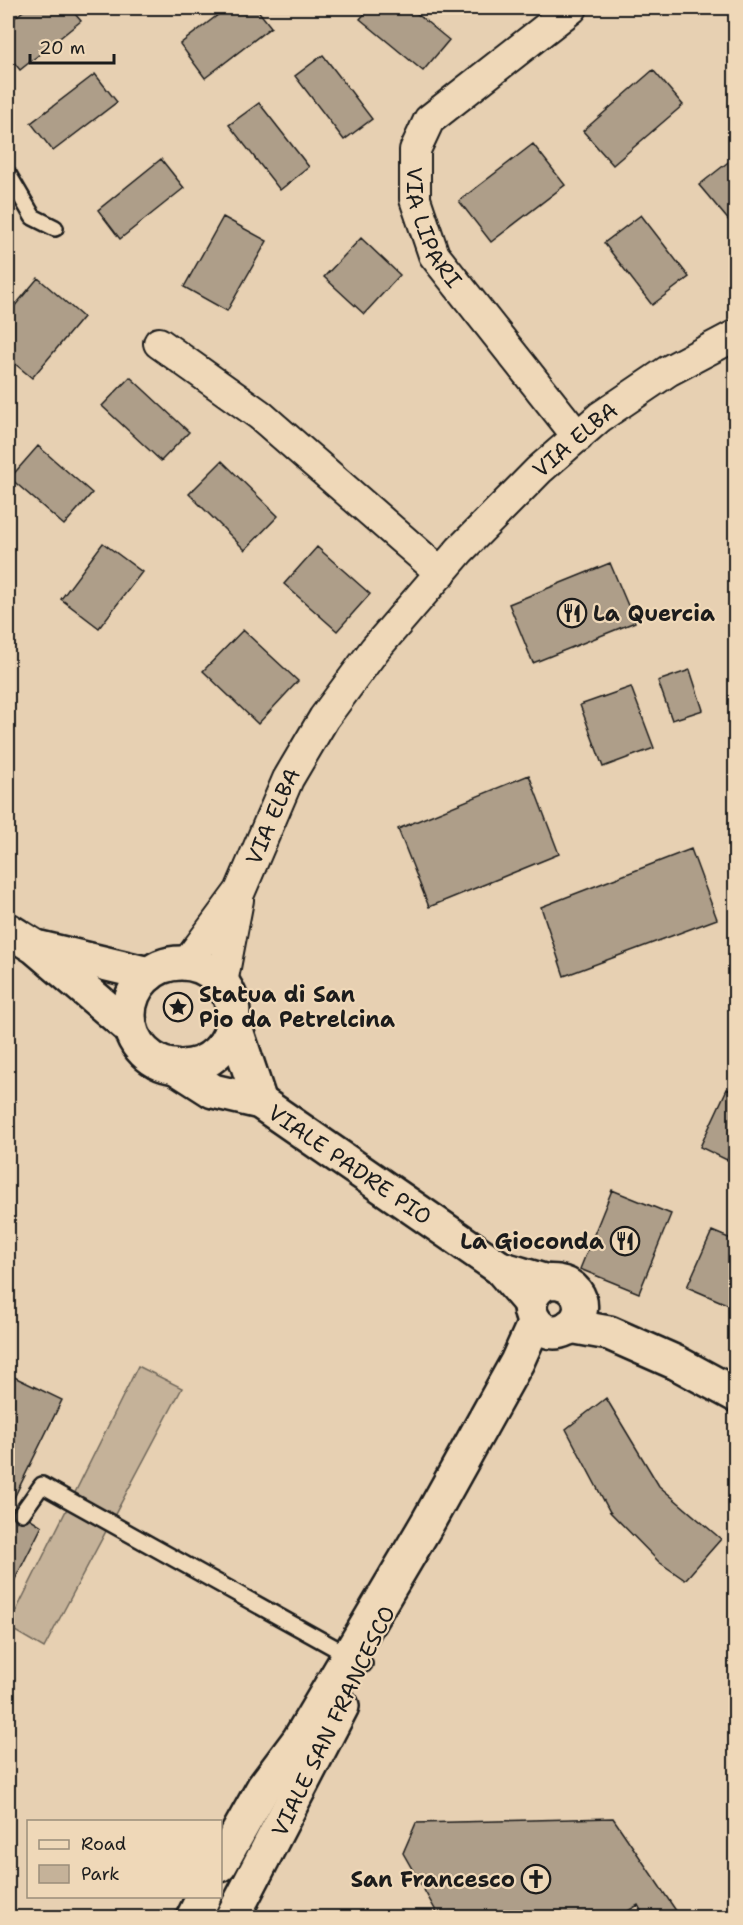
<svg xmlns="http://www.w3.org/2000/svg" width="743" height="1925" font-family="'Shantell Sans',sans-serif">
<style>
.green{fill:#c5b299;stroke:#70675a;stroke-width:1.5}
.building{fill:#ae9e89;stroke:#1c1c1c;stroke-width:1.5}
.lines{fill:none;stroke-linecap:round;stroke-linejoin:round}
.lane-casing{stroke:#1c1c1c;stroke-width:20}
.street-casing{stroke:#1c1c1c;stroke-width:34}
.secondary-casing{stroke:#1c1c1c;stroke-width:38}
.lane{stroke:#efd8b8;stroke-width:15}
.street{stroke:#efd8b8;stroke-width:30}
.secondary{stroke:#efd8b8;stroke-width:33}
.labels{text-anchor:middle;stroke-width:4.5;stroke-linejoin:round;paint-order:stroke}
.street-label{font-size:22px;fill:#1c1c1c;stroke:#efd8b8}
.poi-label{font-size:22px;font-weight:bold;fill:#1c1c1c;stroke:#efd8b8;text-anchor:start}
</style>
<rect width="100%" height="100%" fill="#e7d0b2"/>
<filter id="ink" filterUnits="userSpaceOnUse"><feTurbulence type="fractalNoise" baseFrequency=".0167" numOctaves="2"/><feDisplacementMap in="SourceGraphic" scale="12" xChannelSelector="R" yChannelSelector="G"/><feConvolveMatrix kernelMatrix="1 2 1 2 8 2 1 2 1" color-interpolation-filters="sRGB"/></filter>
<g filter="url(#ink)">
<!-- green -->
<path class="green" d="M138 1366 182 1388 44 1648 8 1627Z"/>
<!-- building -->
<path class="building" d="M27 8H70L81 21 20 70 8 55V23Z
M227 8H256L271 27 205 78 180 44Z
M370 8H410L449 40 423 71 360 19Z
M323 55 372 119 344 140 295 76Z
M653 70 683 105 613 165 583 131Z
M95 74 117 102 53 151 31 123Z
M259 103 309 167 280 190 229 125Z
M533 144 565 185 491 242 459 201Z
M736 156V229L699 185Z
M161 159 184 188 120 239 98 210Z
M641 215 689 277 652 305 604 243Z
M223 217 267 241 227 311 184 287Z
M361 238 400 275 364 314 324 277Z
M38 278 83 317 32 378 8 358V314Z
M130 377 189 432 161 461 102 406Z
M38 446 92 493 64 525 10 478Z
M222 461 278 516 245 550 189 494Z
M103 543 142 572 99 628 61 599Z
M317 547 370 594 337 631 284 584Z
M610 563 635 622 533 663 509 604Z
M243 630 298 681 258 724 203 671Z
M690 670 703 710 672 720 658 681Z
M631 687 654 748 603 767 580 705Z
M529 775 559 854 429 907 398 829Z
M691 849 717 919 564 976 541 907Z
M727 1089 736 1093V1142L727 1160 700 1147Z
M612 1190 671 1214 639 1293 580 1269Z
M712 1231 736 1241V1308L687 1287Z
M8 1374 62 1400 10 1506 42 1526 8 1593Z
M606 1398 659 1486 721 1539 685 1580 659 1562 610 1512 566 1429Z
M613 1818 681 1918H645L638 1905 616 1918H440L403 1853 416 1823Z"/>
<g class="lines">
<!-- lane casing -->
<g class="lane-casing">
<path id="lane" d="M8 174 33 217 55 228
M22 1513 42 1485 364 1664"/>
</g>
<!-- street casing -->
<g class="street-casing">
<g id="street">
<path id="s1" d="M572 8 429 120 415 150V199L434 255 578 437"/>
<path d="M159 343 260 415 441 573"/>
<path id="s2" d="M187 963 240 891 288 779 324 718 375 649 460 550 539 470 600 417 668 371 736 335"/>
<path d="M222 983 238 900"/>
</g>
</g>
<!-- secondary casing -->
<g class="secondary-casing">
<g id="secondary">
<path d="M8 930 35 947 130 1028"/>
<path d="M40 948 149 974"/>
<circle cx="181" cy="1015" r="52"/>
<path d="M233 1021 260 1102"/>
<path id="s3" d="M174 1066 213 1091 260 1102 500 1268 530 1303"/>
<path d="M500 1268C515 1272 529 1277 544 1281 549 1282 553 1281 558 1282 573 1284 583 1297 580 1312 578 1319 573 1326 566 1329 535 1344 513 1297 548 1282"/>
<path d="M570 1326 609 1333 677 1363 736 1395"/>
<path d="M220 1865 263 1788 299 1740 428 1522 517 1362 535 1322"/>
<path d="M193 1918 204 1896"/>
<path d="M232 1918 342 1706"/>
</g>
</g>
<!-- lane -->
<use href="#lane" class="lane"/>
<!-- street -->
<use href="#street" class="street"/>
<!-- secondary -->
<use href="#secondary" class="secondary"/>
</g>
</g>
<!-- icons -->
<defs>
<g id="restaurant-ring" transform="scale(1.5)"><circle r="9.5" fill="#efd8b8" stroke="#1c1c1c" stroke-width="1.5"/><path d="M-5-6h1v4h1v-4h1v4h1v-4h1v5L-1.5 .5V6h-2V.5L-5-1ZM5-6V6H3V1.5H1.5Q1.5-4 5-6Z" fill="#1c1c1c"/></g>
<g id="sight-ring" transform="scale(1.5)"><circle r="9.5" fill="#efd8b8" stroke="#1c1c1c" stroke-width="1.5"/><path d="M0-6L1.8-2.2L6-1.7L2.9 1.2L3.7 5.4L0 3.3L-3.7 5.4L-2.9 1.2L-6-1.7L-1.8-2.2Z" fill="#1c1c1c"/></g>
<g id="church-ring" transform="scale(1.5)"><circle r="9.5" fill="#efd8b8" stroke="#1c1c1c" stroke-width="1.5"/><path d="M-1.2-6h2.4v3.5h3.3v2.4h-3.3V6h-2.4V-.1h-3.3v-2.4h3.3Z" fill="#1c1c1c"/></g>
</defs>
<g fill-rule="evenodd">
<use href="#restaurant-ring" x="572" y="613"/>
<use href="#sight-ring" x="178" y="1007"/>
<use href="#restaurant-ring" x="625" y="1241"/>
<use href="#church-ring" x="536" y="1879"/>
</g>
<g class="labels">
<!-- street labels -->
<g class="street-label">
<text dy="8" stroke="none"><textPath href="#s1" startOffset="296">VIA LIPARI</textPath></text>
<text dy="8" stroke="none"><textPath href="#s2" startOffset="658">VIA ELBA</textPath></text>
<text dy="8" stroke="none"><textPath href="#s2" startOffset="171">VIA ELBA</textPath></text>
<text dy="8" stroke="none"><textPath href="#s3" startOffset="204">VIALE PADRE PIO</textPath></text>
<text transform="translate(333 1721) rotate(-64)" y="8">VIALE SAN FRANCESCO</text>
</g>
<!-- poi labels -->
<g class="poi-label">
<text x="593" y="621">La Quercia</text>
<text x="199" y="1002">Statua di San<tspan x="199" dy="25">Pio da Petrelcina</tspan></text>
<text x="604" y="1249" text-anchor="end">La Gioconda</text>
<text x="515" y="1887" text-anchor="end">San Francesco</text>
</g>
</g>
<!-- margin -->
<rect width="743" height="1925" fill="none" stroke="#efd8b8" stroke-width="30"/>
<rect x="15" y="15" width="713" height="1895" fill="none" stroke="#1c1c1c" stroke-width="2" filter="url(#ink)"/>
<!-- legend -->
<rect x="27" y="1820" width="195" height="78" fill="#efd8b8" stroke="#9b8d7a" stroke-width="1.5"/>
<rect x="39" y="1840" width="30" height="9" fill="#efd8b8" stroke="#9b8d7a" stroke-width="1.5"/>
<text x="81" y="1850" font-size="18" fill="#1c1c1c">Road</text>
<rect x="39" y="1865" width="30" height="18" fill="#c5b299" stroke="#9b8d7a" stroke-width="1.5"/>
<text x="81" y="1880" font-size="18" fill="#1c1c1c">Park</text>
<!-- scale -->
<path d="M30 54v9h84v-9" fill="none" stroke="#1c1c1c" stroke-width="3"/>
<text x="39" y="54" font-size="18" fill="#1c1c1c" stroke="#efd8b8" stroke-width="4.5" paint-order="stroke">20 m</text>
</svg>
